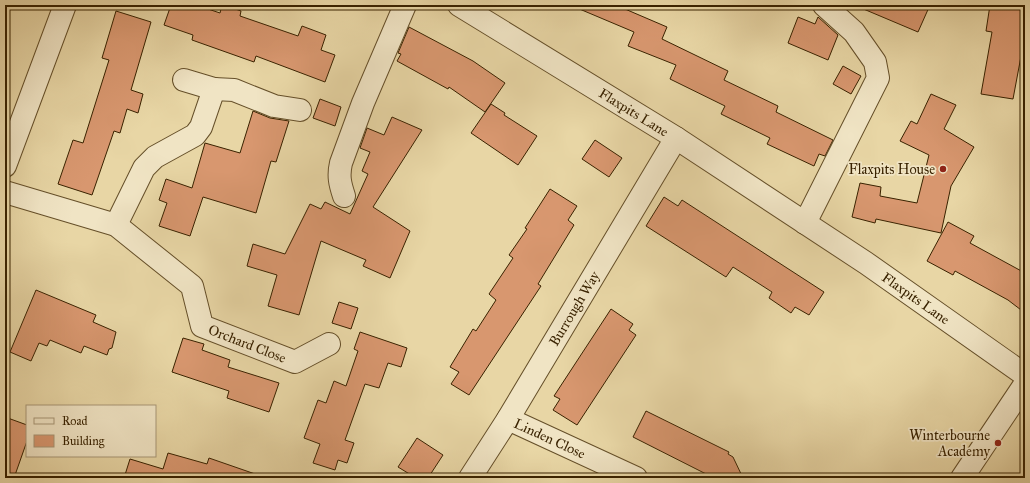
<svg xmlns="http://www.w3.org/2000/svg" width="1030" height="483" font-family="'IM FELL Great Primer',serif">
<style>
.building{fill:#d8976f;stroke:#392200}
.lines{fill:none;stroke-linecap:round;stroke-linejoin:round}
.minor-casing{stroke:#654f29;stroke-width:24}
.minor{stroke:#f0e4c4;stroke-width:22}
.poi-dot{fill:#8f2418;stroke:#f0e4c4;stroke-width:1.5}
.labels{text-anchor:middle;stroke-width:3.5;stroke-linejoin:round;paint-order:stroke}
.street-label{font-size:14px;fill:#392200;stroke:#f0e4c4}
.poi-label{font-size:14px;fill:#392200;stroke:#f0e4c4;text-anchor:end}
</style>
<rect width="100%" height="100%" fill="#e8d6a5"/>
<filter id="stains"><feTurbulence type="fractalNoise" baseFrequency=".005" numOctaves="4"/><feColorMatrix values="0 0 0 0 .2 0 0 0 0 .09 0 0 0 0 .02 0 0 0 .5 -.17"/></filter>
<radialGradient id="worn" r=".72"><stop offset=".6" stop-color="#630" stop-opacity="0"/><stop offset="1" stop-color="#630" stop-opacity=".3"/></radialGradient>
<!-- building -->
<path class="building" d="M171 5H196L220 13 222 5H224L241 11 240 16 298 36 302 26 326 35 321 50 335 55 325 82 256 56 254 62 192 40 193 35 164 25Z
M570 5H626L625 9 667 27 662 39 728 71 724 80 778 106 776 112 833 140 825 156 819 154 814 166 767 144 770 138 721 114 725 106 670 79 676 65 628 46 634 32Z
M854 5H930L918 32Z
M990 5H1025V52L1022 51 1013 99 981 94 992 32 986 31Z
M116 11 151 22 131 90 143 94 138 113 127 109 120 133 114 131 92 195 58 184 73 140 83 143 109 60 102 58Z
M798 17 815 24 818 17 838 35 828 60 788 43Z
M409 27 473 61 505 83 485 112 449 87 448 89 397 61 401 54 398 53Z
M843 66 861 76 851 94 833 84Z
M931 94 956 105 944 129 974 147 951 186 941 233 876 219 875 223 852 217 860 183 881 187 880 196 917 203 929 155 900 141 911 121 917 124Z
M320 99 341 107 335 126 313 118Z
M491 104 505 113 504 115 537 136 518 165 471 133Z
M253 111 270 118 289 121 276 162 271 161 256 213 203 197 190 236 159 226 167 203 159 200 166 179 192 188 205 143 240 153Z
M392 117 422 130 373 207 410 231 390 278 363 266 366 260 321 241 299 315 268 306 277 275 247 266 253 244 285 254 310 204 321 209 325 202 350 214 368 174 362 171 370 152 360 148 367 128 384 135Z
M595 140 622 158 609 177 582 159Z
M550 189 577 206 568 220 574 225 538 284 541 286 469 395 451 384 459 372 450 367 473 329 476 331 496 300 489 294 513 258 509 255 527 229 525 228Z
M664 197 678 206 682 200 824 292 809 315 795 307 791 313 769 298 772 292 733 267 726 277 646 226Z
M948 222 974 236 970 243 1025 273V313L1008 300 955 271 953 275 927 261Z
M36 290 96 315 93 322 116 332 112 348 109 349 107 355 84 346 81 353 50 340 47 346 39 343 31 361 10 352Z
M339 302 358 308 351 329 332 323Z
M611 309 633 324 629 330 636 335 577 425 553 410 560 399 554 396Z
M360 332 407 348 401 367 388 363 379 388 365 384 345 440 354 443 347 463 338 460 335 470 313 463 320 444 304 438 318 400 326 403 334 381 346 386 358 351 354 349Z
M183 338 204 344 202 350 230 360 228 367 279 383 269 412 227 398 229 391 172 372Z
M646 411 729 452 728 454 733 457 743 478H714L633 437Z
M5 417 27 425V441L14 478H5Z
M417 438 443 455 428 478H416L398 467Z
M168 453 207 464 209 458 258 475 257 478H124L130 459 163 469Z"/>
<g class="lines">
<!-- minor casing -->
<g class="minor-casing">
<g id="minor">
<path id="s1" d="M459 5 676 138 866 263 1025 375"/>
<path d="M214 89 234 90 274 106 300 110"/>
<path d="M5 166 65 5"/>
<path id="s2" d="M5 192 116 225 192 286 202 326 295 362 329 344"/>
<path d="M344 196C340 184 338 176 341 163L363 103 405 5"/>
<path d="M805 223 878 78 875 62 854 32 824 5"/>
<path d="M116 225 144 168 155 157 195 135 201 127 214 89 184 80"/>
<path id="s3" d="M508 419 636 478"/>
<path id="s4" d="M470 478 508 419 676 138"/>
<path d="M962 478 1025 384"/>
</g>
</g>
<!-- minor -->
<use href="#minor" class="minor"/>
</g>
<!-- markers -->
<g class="poi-dot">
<circle cx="943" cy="169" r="4"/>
<circle cx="998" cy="443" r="4"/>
</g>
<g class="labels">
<!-- street labels -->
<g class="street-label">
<text dy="5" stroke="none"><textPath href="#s1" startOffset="205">Flaxpits Lane</textPath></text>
<text dy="5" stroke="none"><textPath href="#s1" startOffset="543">Flaxpits Lane</textPath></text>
<text dy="5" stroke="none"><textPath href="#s4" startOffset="199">Burrough Way</textPath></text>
<text dy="5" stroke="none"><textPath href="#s2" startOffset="303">Orchard Close</textPath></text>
<text dy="5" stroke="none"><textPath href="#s3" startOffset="46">Linden Close</textPath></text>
</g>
<!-- poi labels -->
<g class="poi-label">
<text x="935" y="174">Flaxpits House</text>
<text x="990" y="440">Winterbourne<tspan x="990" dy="16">Academy</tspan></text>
</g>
</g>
<!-- margin -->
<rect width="1030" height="483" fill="none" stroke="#e8d6a5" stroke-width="20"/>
<rect x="6" y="6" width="1018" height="471" fill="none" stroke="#392200" stroke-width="2"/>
<rect x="10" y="10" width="1010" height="463" fill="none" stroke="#392200"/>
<!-- legend -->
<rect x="26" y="405" width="130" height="52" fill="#f0e4c4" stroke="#a79676"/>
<rect x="34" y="418" width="20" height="6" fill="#f0e4c4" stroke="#a79676"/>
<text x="62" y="425" font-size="12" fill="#392200">Road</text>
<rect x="34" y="435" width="20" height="12" fill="#d8976f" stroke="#a79676"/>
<text x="62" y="445" font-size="12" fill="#392200">Building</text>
<rect width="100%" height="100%" filter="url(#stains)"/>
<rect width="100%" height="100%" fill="url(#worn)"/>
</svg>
